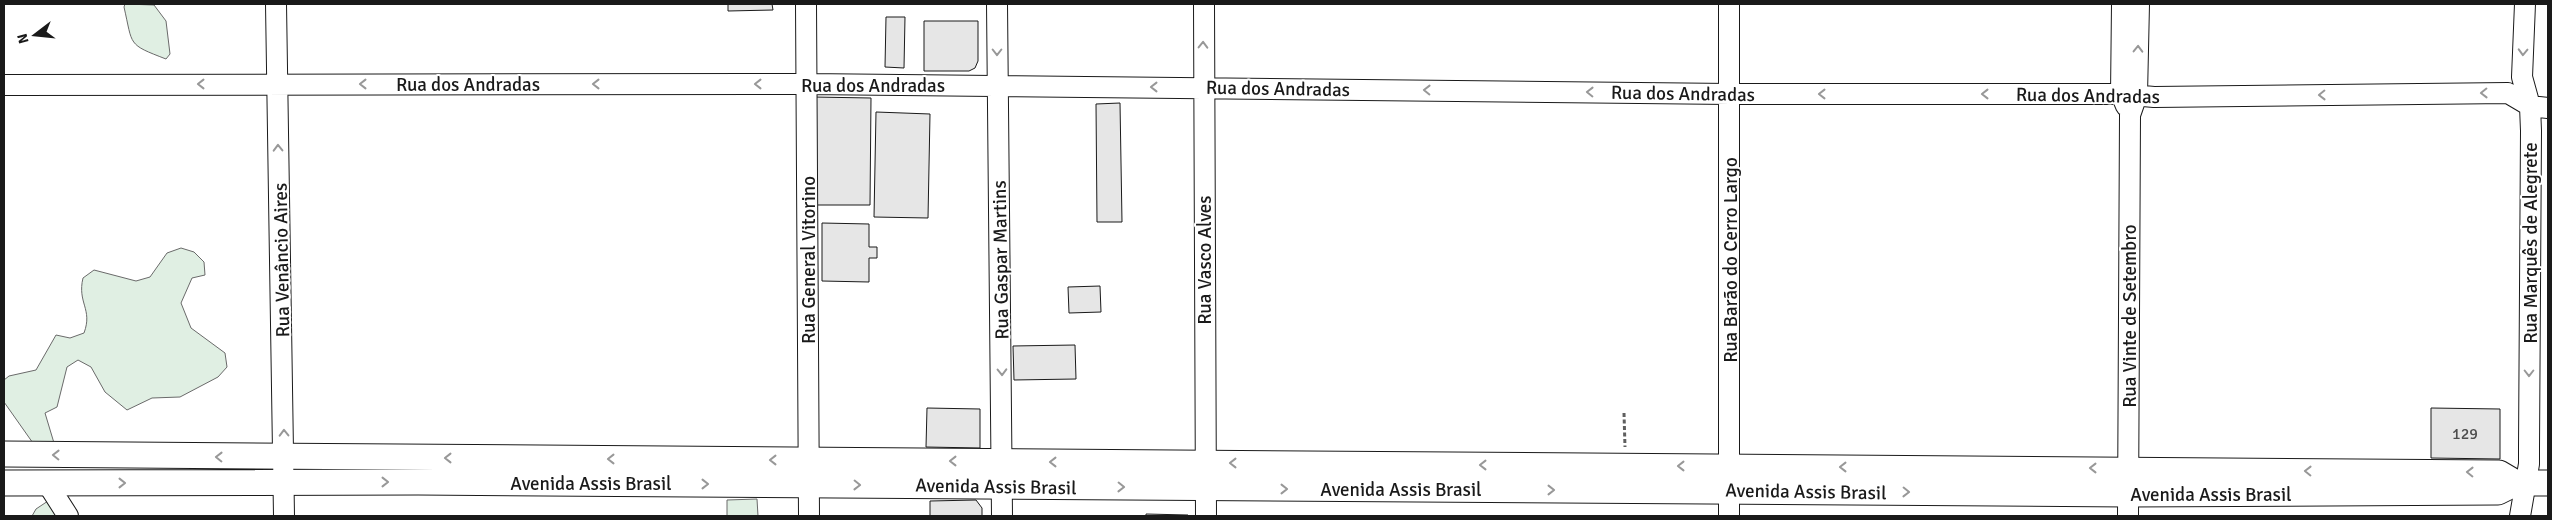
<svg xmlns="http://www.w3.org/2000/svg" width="2552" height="520" font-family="Signika,sans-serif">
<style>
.green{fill:#e0efe3;stroke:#6a6a6a}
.building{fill:#e6e6e6;stroke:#1a1a1a}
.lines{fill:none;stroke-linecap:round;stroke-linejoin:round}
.minor-casing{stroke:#1a1a1a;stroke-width:22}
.major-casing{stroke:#1a1a1a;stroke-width:27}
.path{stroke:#5f5f5f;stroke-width:3;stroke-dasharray:4 2.5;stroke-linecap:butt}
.minor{stroke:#fff;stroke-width:20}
.major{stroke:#fff;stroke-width:25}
.oneway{stroke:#989898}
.labels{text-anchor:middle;stroke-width:4;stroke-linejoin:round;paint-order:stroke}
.number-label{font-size:16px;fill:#4d4d4d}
.street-label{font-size:19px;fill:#1a1a1a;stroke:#fff}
</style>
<rect width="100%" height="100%" fill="#fff"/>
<!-- green -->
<path class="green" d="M125 4 154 5 166 21 170 54 166 59C127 44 133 46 124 7Z
M181 248 194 252 204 262 205 275 192 278 181 303 191 328 225 353 227 367 218 377 180 397 152 398 127 410 105 392 91 367 78 360 67 367 57 407 45 413 57 453 47 463 4 402V380L9 376 36 370 56 335 70 338 84 333C93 309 77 303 83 278L94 270 136 281 150 277 167 253Z
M757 499 758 516H727V500Z
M48 501 64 516H32L36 509Z"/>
<!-- building -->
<path class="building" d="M728 4H772L773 10 728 11Z
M886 17H905L904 68 885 67Z
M924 21H978V61L975 68 969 71H924Z
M813 97 871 98 870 205H812Z
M1120 103 1122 222H1097L1096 104Z
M876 112 930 114 928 218 874 217Z
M822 223 869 224V247H877V258H869V282L822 281Z
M1100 286 1101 312 1069 313 1068 287Z
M1075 345 1076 379 1014 380 1013 346Z
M927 408 980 409V448L926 447Z
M2431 408 2500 409V459L2431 458Z
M976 500 982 508V516H930V501Z
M1146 514 1188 515V516H1146Z"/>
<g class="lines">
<!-- minor casing -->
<g class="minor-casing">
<path id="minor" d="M276 4 284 516
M806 4 809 516
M997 4 1002 516
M1204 4 1206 516
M1729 4V516
M2122 4 2121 94 2126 106
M4 85 807 84 1730 94H2121L2154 97 2508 93 2530 106 2548 108
M47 483 68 516
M2128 516 2130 115 2137 95 2139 4
M2520 516 2529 464V447L2531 131 2530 106 2522 77 2525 4"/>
</g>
<!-- major casing -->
<g class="major-casing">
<path id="major" d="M4 454 2499 473 2516 483
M4 483 418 482 2128 494 2498 492 2516 483H2548"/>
</g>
<!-- path -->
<path class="path" d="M1624 413 1625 447"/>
<!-- minor -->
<use href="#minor" class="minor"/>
<!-- major -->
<use href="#major" class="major"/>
</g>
<!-- one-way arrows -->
<defs><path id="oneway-chevron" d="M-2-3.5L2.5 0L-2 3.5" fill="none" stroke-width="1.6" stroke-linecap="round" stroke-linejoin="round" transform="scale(1.25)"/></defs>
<g class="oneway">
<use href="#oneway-chevron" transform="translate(1203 45) rotate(-89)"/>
<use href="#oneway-chevron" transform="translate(2138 49) rotate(-89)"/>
<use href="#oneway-chevron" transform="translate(997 52) rotate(90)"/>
<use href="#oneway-chevron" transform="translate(2523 52) rotate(92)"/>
<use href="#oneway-chevron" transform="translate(201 84) rotate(180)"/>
<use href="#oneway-chevron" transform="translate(363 84) rotate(180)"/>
<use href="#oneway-chevron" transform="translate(596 84) rotate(180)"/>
<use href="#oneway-chevron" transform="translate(758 84) rotate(180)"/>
<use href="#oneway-chevron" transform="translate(1154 87) rotate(-180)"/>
<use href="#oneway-chevron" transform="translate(1427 90) rotate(-179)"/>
<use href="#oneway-chevron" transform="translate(1590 92) rotate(-179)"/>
<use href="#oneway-chevron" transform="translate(2484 93) rotate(179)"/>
<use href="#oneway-chevron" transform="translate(1822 94) rotate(-180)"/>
<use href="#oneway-chevron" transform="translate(1985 94) rotate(-180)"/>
<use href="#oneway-chevron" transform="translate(2322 95) rotate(179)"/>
<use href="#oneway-chevron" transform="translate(278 148) rotate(-91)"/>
<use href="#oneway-chevron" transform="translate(1002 372) rotate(89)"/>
<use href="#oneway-chevron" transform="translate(2529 373) rotate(90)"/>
<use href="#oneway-chevron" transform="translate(284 433) rotate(-91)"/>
<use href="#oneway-chevron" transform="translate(56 455) rotate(-179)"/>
<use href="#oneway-chevron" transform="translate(219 457) rotate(-179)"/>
<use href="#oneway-chevron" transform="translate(448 458) rotate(-180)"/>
<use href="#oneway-chevron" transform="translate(611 459) rotate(-180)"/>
<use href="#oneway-chevron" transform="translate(773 460) rotate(-180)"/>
<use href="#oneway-chevron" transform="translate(953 461) rotate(-180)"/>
<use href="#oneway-chevron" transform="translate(1053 462) rotate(-180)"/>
<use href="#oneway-chevron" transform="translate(1233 463) rotate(-180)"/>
<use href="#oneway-chevron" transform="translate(1483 465) rotate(-180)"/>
<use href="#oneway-chevron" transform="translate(1681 466) rotate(-180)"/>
<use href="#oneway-chevron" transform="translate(1843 467) rotate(-180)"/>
<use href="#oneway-chevron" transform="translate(2093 468) rotate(-180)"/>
<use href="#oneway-chevron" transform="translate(2308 471) rotate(-179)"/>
<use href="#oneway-chevron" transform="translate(2470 472) rotate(-179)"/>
<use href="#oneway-chevron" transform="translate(385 482)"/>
<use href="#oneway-chevron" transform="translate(122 483)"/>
<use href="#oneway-chevron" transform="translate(705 484)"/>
<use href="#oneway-chevron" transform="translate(857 485) rotate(1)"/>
<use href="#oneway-chevron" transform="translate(1121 487) rotate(1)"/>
<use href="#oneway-chevron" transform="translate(1284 489)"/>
<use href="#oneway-chevron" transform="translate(1551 490)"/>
<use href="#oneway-chevron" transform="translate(1906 492) rotate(1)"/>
</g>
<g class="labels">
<!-- number labels -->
<g class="number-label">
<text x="2465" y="439">129</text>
</g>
<!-- street labels -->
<g class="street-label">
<text x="468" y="91">Rua dos Andradas</text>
<text x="873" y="92">Rua dos Andradas</text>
<text transform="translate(1278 88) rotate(1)" y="7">Rua dos Andradas</text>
<text transform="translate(1683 93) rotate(1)" y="7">Rua dos Andradas</text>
<text transform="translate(2088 95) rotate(1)" y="7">Rua dos Andradas</text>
<text transform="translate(2530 243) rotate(-90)" y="7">Rua Marquês de Alegrete</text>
<text transform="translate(281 260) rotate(-91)" y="7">Rua Venâncio Aires</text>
<text transform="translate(808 260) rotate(-90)" y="7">Rua General Vitorino</text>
<text transform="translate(1000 260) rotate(-91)" y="7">Rua Gaspar Martins</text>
<text transform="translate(1204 260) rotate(-90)" y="7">Rua Vasco Alves</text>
<text transform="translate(1730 260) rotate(-90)" y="7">Rua Barão do Cerro Largo</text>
<text transform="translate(2129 316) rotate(-90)" y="7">Rua Vinte de Setembro</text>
<text x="591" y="490">Avenida Assis Brasil</text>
<text transform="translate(996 486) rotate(1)" y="7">Avenida Assis Brasil</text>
<text x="1401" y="496">Avenida Assis Brasil</text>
<text transform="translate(1806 491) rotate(1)" y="7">Avenida Assis Brasil</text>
<text x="2211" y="501">Avenida Assis Brasil</text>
</g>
</g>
<!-- border -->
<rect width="2552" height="520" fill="none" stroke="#1a1a1a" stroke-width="10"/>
<!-- north arrow -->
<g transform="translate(35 35) rotate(254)" stroke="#ffffff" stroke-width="4" paint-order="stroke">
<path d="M0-4L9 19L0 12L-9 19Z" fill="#1a1a1a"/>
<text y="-8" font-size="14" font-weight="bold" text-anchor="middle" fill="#1a1a1a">N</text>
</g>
</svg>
